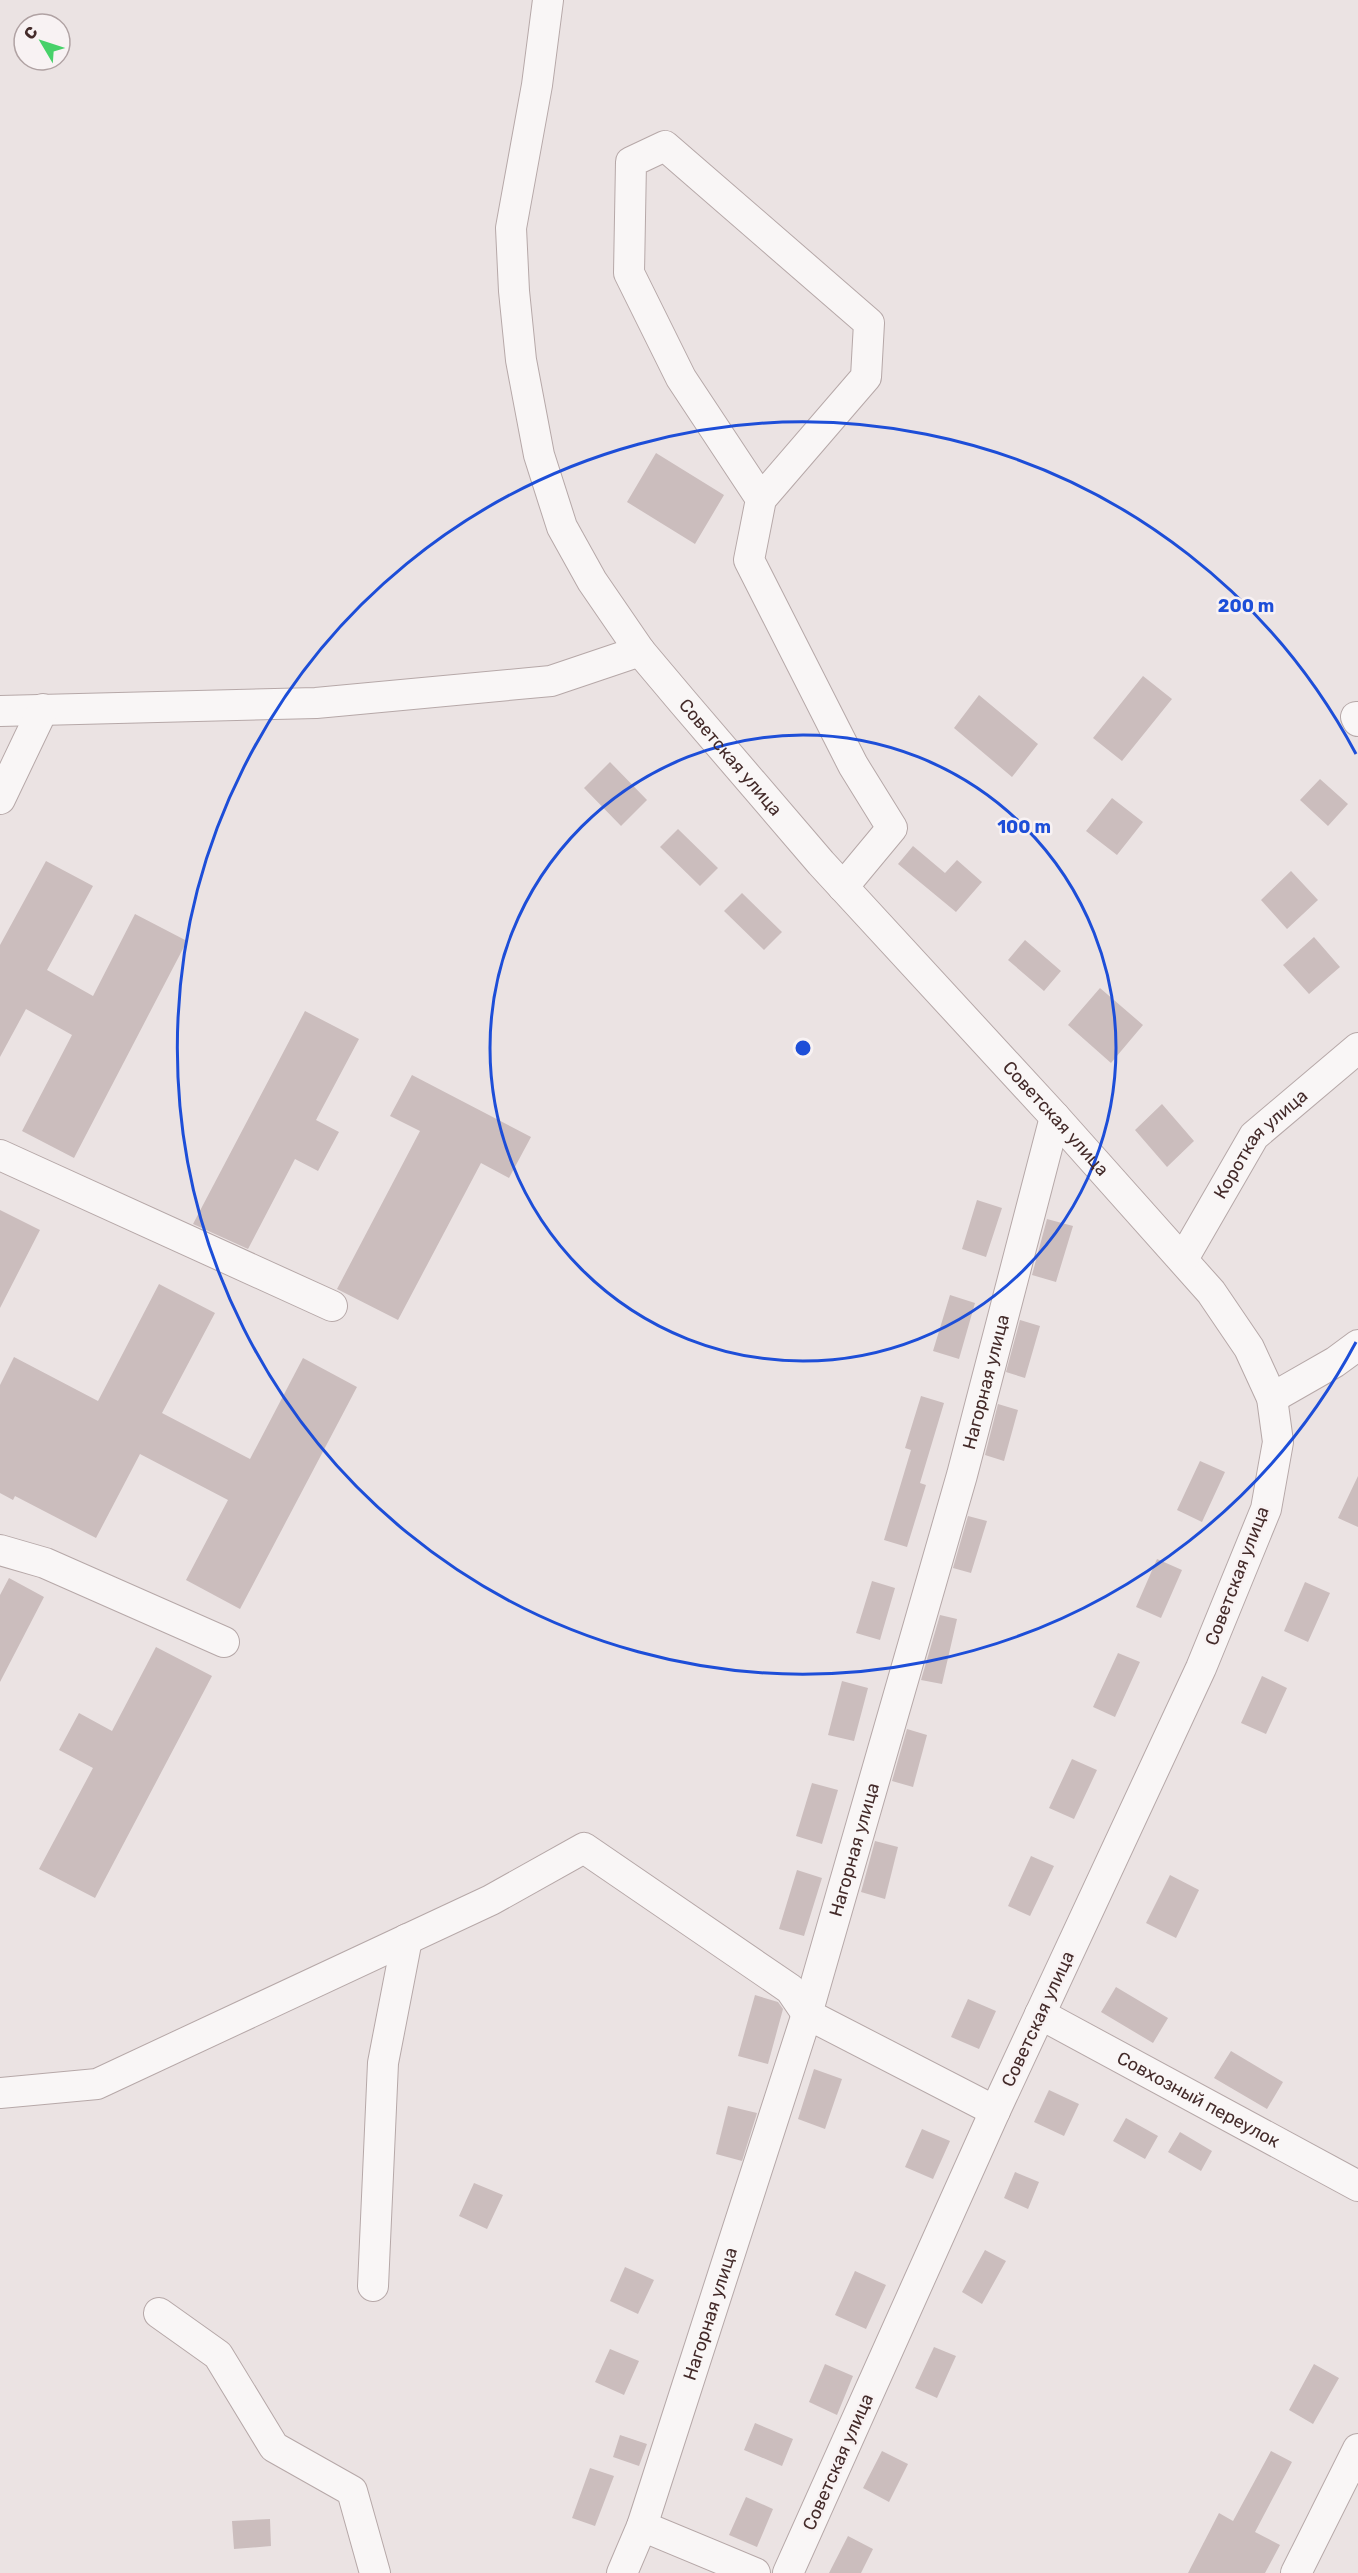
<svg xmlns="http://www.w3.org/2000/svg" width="1358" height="2573" font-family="Rubik,sans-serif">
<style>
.building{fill:#cbbdbd}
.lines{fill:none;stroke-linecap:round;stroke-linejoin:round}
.minor-casing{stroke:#b6a8a8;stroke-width:32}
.minor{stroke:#f9f6f6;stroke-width:30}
.ring{fill:none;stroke:#1d4ed8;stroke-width:3}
.labels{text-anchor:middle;stroke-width:5;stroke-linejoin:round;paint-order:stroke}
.street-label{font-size:18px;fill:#442b2a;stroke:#f8f2f3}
.centre{fill:#1d4ed8;stroke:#f8f2f3;stroke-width:3}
.ring-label{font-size:18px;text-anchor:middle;font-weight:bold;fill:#1d4ed8;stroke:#f8f2f3;stroke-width:5;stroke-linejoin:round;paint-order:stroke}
</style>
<rect width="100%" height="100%" fill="#ebe3e3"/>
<!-- building -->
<path class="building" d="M656 453 724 495 695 544 627 502Z
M1143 676 1172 699 1122 761 1093 738Z
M979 695 1038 744 1012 777 954 728Z
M610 762 647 800 621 826 584 788Z
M1320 779 1348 804 1328 826 1300 800Z
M1112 798 1143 822 1117 855 1086 831Z
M678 829 718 868 700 886 660 847Z
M913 846 945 873 957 860 982 882 956 912 898 864Z
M46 861 93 886 47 970 93 996 135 914 187 941 74 1158 22 1131 72 1035 26 1009 0 1057V945Z
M1291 871 1318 900 1287 929 1261 900Z
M742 893 782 932 764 950 724 911Z
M1314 937 1340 967 1309 994 1283 965Z
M1025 940 1061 971 1044 991 1008 960Z
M1100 988 1143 1025 1111 1063 1068 1025Z
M305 1011 359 1039 316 1120 339 1132 318 1171 295 1159 248 1249 193 1224Z
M412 1075 531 1137 509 1178 481 1163 398 1320 337 1289 420 1131 390 1116Z
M1162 1104 1194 1141 1167 1167 1135 1130Z
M977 1200 1002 1208 986 1257 962 1249Z
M0 1210 40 1230 0 1308Z
M1047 1219 1073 1226 1056 1282 1032 1275Z
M159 1284 215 1313 162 1413 250 1459 303 1358 357 1387 240 1609 186 1580 228 1500 140 1454 96 1538 15 1496 13 1500 0 1493V1385L14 1357 98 1401Z
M950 1295 975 1303 959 1359 933 1351Z
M1020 1320 1040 1326 1025 1378 1006 1372Z
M921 1396 944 1403 920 1483 926 1485 907 1547 884 1540 911 1450 905 1448Z
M998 1404 1018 1410 1004 1461 985 1455Z
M1200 1461 1225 1472 1202 1522 1177 1510Z
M1358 1476V1527L1338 1518Z
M968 1516 987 1521 971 1573 953 1568Z
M1157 1559 1182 1570 1161 1618 1136 1607Z
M9 1578 44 1597 0 1682V1595Z
M872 1581 895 1588 880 1640 856 1633Z
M1305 1582 1330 1593 1308 1642 1284 1631Z
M940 1615 957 1619 942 1684 921 1680Z
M156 1647 212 1676 95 1898 39 1869 93 1768 59 1750 79 1713 112 1731Z
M1118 1653 1140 1662 1115 1717 1093 1707Z
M1262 1676 1287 1688 1266 1734 1241 1723Z
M842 1681 868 1688 854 1741 828 1735Z
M907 1729 927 1735 913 1787 892 1781Z
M1072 1759 1097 1770 1074 1819 1049 1808Z
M812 1783 838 1790 822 1844 796 1836Z
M875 1841 898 1847 885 1899 861 1892Z
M1031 1856 1054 1866 1030 1916 1008 1906Z
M797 1870 822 1878 804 1936 779 1929Z
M1170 1875 1199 1890 1176 1938 1146 1923Z
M1116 1987 1168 2018 1153 2043 1101 2012Z
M755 1995 778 2002 783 2009 768 2064 738 2056Z
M968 1999 996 2011 979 2049 951 2037Z
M1231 2051 1283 2082 1267 2109 1214 2078Z
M814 2069 842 2079 825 2129 798 2119Z
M1049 2090 1079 2104 1064 2136 1034 2122Z
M728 2106 757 2113 742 2161 716 2154Z
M1126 2118 1158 2136 1145 2159 1113 2141Z
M922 2129 950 2141 933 2179 905 2167Z
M1180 2132 1212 2151 1201 2171 1168 2152Z
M1015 2172 1039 2182 1028 2209 1004 2198Z
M474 2183 503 2195 487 2229 459 2216Z
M985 2250 1006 2261 982 2304 962 2292Z
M625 2267 654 2280 638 2314 610 2301Z
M855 2271 886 2285 866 2329 835 2315Z
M934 2347 956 2356 937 2398 915 2388Z
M610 2349 639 2361 624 2395 595 2382Z
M825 2364 853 2376 837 2415 809 2402Z
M1314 2364 1339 2378 1313 2424 1289 2410Z
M755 2423 793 2439 782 2466 744 2450Z
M620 2435 647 2444 639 2466 613 2457Z
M882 2451 908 2464 889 2502 863 2488Z
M1271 2451 1292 2462 1255 2532 1280 2545 1265 2573H1188L1219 2513 1233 2521Z
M590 2468 614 2476 595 2526 572 2518Z
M746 2497 773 2509 757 2547 729 2535Z
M270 2519 271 2546 234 2549 232 2521Z
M848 2536 873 2549 861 2573H829Z"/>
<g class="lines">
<!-- minor casing -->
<g class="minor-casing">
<g id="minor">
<path id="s1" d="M548 0 537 85 511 228 514 291 521 360 539 455 562 527 592 581 640 651 683 702 821 863 1055 1117 1211 1292 1249 1348 1272 1398 1278 1442 1266 1509 1201 1668 995 2111 788 2573"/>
<path d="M761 499 681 378 629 273 631 162 665 146 869 323 866 377 761 499 749 560 853 765 892 828 843 887"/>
<path d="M0 711 316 703 551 681 640 651"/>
<path d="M1356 717 1358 721"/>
<path d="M0 799 43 709"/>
<path d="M0 1155 332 1306"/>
<path id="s2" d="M1183 1259 1254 1136 1358 1048"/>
<path d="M1272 1398 1335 1362 1358 1345"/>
<path d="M0 1550 45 1563 224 1642"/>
<path id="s3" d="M1040 2014 1358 2186"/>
<path d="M0 2093 97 2084 491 1900 584 1848 790 1989 807 2014 995 2111"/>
<path d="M373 2286 383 2063 407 1939"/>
<path d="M159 2313 218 2355 274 2447 352 2491 375 2573"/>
<path d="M642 2526 755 2573"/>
<path id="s4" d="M622 2573 642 2526 807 2014 962 1475 1055 1117"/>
<path d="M1296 2573 1358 2449"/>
</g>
</g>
<!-- minor -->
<use href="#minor" class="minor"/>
</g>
<!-- distance rings -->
<g class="ring">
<circle cx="803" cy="1048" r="313"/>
<path d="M1356 1342A626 626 0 1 1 1356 754"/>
</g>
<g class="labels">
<!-- street labels -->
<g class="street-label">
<text dy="6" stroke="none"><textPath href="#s1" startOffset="822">Советская улица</textPath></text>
<text dy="6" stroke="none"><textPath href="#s1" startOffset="1308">Советская улица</textPath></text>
<text dy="6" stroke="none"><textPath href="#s2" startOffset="140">Короткая улица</textPath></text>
<text dy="6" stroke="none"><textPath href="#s4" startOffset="1246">Нагорная улица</textPath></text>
<text transform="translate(1237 1576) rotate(-69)" y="6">Советская улица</text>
<text dy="6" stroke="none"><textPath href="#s4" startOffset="760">Нагорная улица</textPath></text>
<text transform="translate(1038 2019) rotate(-65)" y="6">Советская улица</text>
<text dy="6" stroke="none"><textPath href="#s3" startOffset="180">Совхозный переулок</textPath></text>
<text dy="6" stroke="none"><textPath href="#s4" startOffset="274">Нагорная улица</textPath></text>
<text transform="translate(838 2462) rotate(-66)" y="6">Советская улица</text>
</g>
</g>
<circle cx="803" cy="1048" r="9" class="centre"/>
<g class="ring-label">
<text x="1246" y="612">200 m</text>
<text x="1024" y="833">100 m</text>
</g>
<!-- north arrow -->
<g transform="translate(42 42) rotate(309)"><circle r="28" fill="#f8f2f3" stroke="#b0a2a3" stroke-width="1.5"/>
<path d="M0-4.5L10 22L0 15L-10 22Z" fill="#47d169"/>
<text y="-9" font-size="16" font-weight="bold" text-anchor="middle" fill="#442b2a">С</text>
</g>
</svg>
